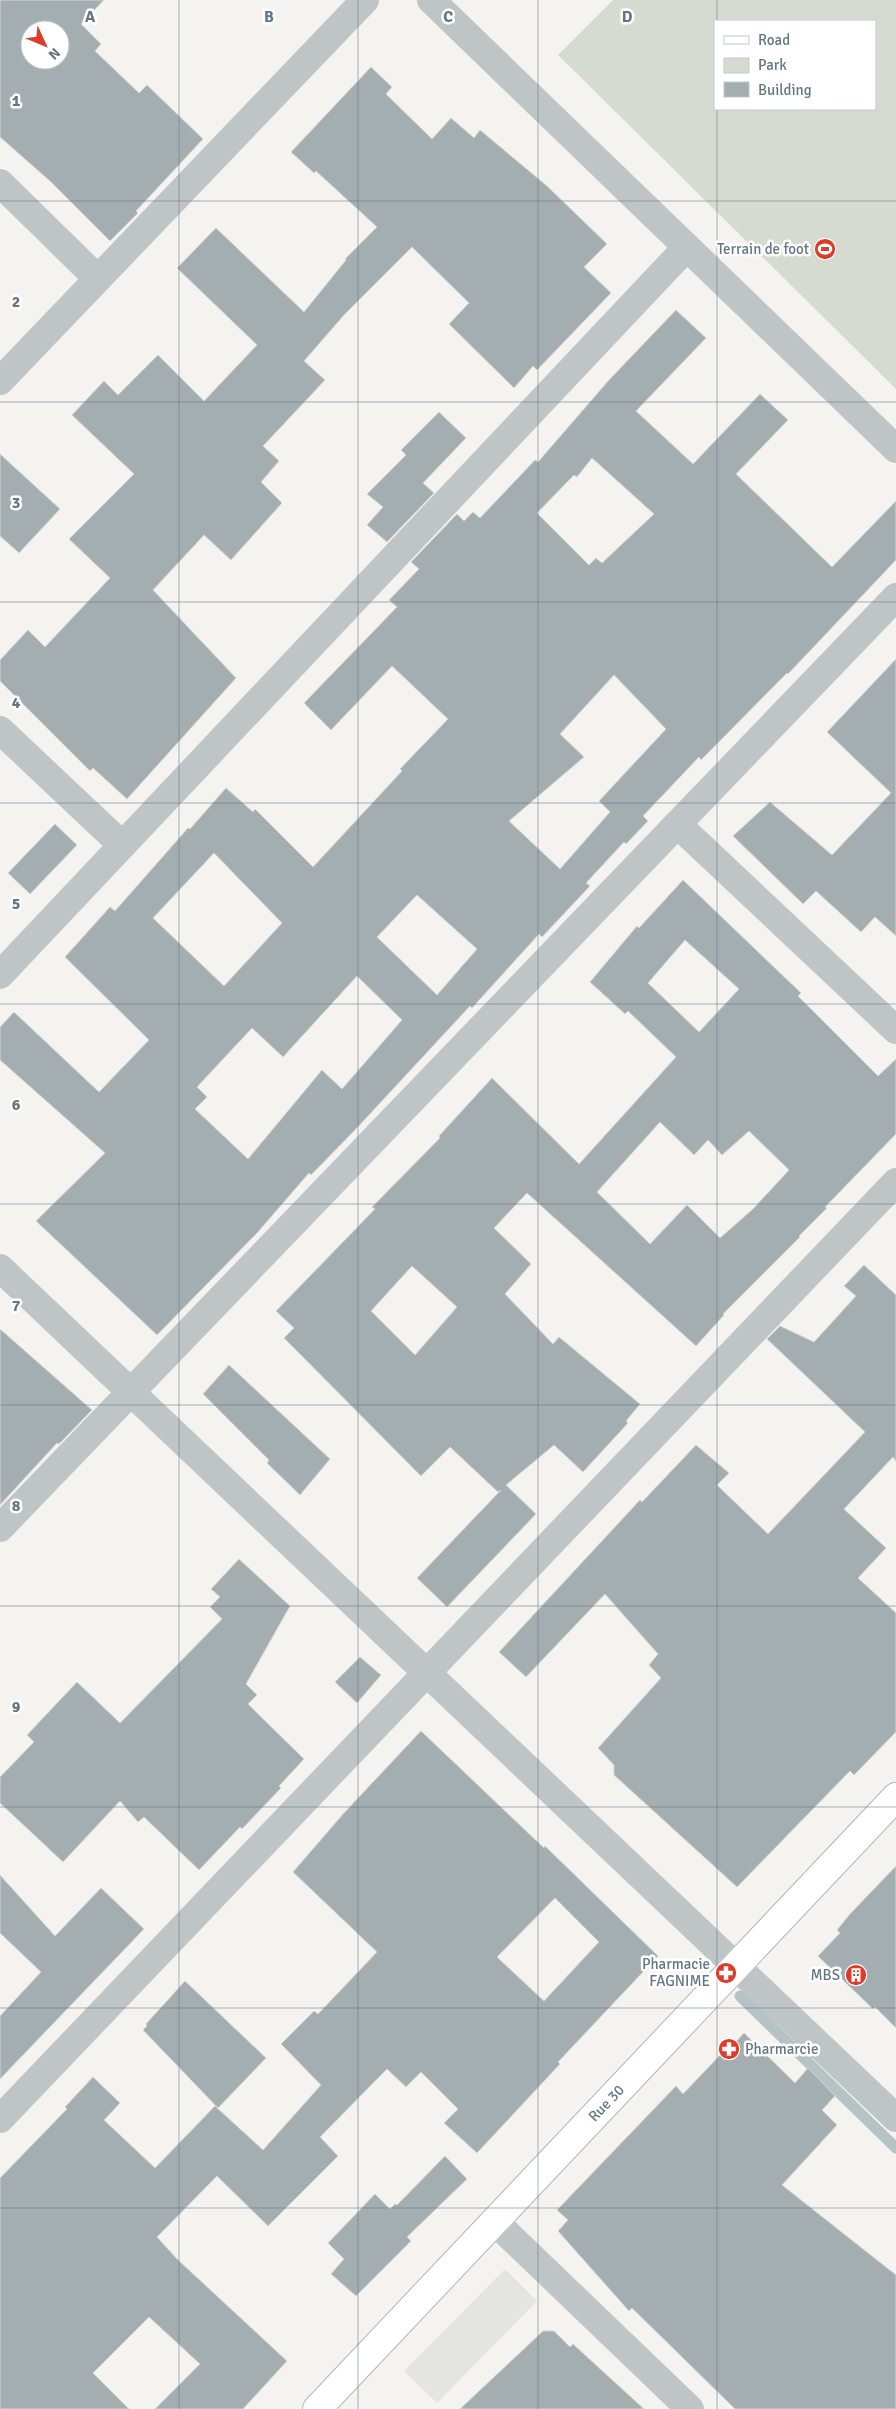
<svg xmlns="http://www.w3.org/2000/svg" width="896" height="2409" font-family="Signika,sans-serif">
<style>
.built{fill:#e4e5e3}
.green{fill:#d6dbd1;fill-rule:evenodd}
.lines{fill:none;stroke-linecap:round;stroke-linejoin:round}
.stream{stroke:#b5c3c5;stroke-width:11}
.building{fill:#a4aeb1;stroke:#d5d5d3;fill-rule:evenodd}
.secondary-casing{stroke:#afb6b9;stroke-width:30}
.minor{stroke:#bfc4c6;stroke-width:28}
.secondary{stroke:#fff;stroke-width:28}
.grid{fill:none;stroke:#647780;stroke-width:1;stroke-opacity:0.55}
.labels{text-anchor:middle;stroke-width:5;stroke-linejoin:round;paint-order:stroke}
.poi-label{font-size:15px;fill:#647780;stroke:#fff;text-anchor:end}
.street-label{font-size:15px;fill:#647780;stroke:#fff}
.grid-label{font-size:16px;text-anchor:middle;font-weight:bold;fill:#647780;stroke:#fff;stroke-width:5;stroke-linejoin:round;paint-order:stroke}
</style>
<rect width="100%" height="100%" fill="#f4f3f0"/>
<!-- built -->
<path class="built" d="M505 2269 537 2301 437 2403 404 2371Z"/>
<!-- green -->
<path class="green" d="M613 0H896V389L558 55ZM715 21H875V109H715Z"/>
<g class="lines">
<!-- stream -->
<path class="stream" d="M740 1996 896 2148"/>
</g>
<!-- building -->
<path class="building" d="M0 0H104L81 24 101 44 95 51 139 93 147 85 203 139 136 211 138 213 110 241 51 182 0 137ZM30 30H60V60H30Z
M371 67 392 87 386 94 432 139 451 118 474 138 480 130 547 186 607 244 584 267 611 293 537 370 533 366 514 388 449 324 469 303 412 247 344 315 304 361 325 380 263 446 279 461 261 482 282 503 231 560 204 535 153 590 236 678 127 799 93 768 90 771 0 681V660L28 630 45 647 110 578 69 539 134 474 72 415 104 381 118 395 158 355 204 401 257 345 177 268 216 228 304 312 346 260 345 259 377 227 316 171 314 173 291 152Z
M676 310 706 338 636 411 693 464 760 394 788 420 736 474 832 567 896 501V560L788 674 787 673 701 760 699 757 643 816 648 821 626 844 624 842 586 883 590 886 542 937 539 934 472 1008 470 1006 355 1130 311 1175 309 1173 257 1233 157 1335 36 1221 105 1153 0 1060V1027L14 1012 99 1092 149 1040 65 957 110 907 115 911 188 828 190 829 226 788 253 812 255 809 313 867 402 771 400 769 448 719 392 666 331 730 304 703 397 607 389 600 419 569 411 562 457 514 464 521 473 512 480 518 535 460 538 462 609 380ZM592 458 654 514 602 563 596 558 589 565 537 513 574 475 577 477ZM614 675 666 729 599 801 610 812 560 869 509 821 584 757 560 734ZM214 853 282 923 224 986 153 918ZM417 895 477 949 437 995 377 937ZM357 976 402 1020 342 1089 322 1070 248 1159 195 1109 207 1097 197 1087 252 1028 283 1057Z
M439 412 466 438 423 483 434 493 387 542 367 525 383 507 367 494 406 455 401 450Z
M0 454 60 509 19 553 0 536Z
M896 659V936L875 917 861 932 816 891 803 904 733 836 770 802 832 855 891 793 827 732Z
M55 824 77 845 30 894 8 873Z
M683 880 801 993 798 996 878 1076 896 1059V1134L825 1207 827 1208 799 1236 800 1237 723 1314 724 1315 696 1346 527 1193 494 1228 531 1264 505 1294 553 1344 559 1337 640 1404 626 1421 628 1423 583 1472 554 1445 506 1485 536 1514 447 1607 417 1578 501 1490 498 1492 450 1447 421 1476 284 1338 294 1328 276 1311 375 1209 372 1207 440 1138 439 1136 492 1078 579 1164 676 1057 628 1011 625 1014 590 982 637 926 639 928ZM685 940 739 989 699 1032 648 983ZM660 1122 694 1155 708 1140 722 1155 749 1131 789 1170 753 1209 720 1238 687 1205 650 1244 597 1192ZM412 1266 457 1307 415 1355 371 1311Z
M864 1265 896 1295V1461L893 1457 844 1509 886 1548 858 1578 896 1613V1732L854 1775 850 1771 737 1887 614 1775V1765L598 1748 661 1678 649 1665 658 1654 605 1594 526 1677 499 1652 640 1500 642 1502 696 1445 729 1473 717 1485 768 1534 865 1432 767 1339 780 1326 814 1342 856 1296 844 1286Z
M0 1329 92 1410 59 1444 57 1443 0 1505Z
M229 1365 330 1459 300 1495 267 1463 269 1460 203 1394Z
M239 1559 290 1606 246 1684 257 1695 248 1704 304 1759 279 1786 281 1788 242 1829 240 1827 199 1870 144 1817 138 1822 120 1801 63 1862 0 1803V1777L34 1742 27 1735 77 1682 120 1723 222 1619 210 1607 220 1597 211 1589Z
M360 1657 381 1675 357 1703 335 1682Z
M421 1731 544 1848 545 1846 658 1956 558 2062 560 2064 477 2153 444 2123 458 2109 421 2072 406 2087 387 2069 320 2137 338 2156 268 2226 217 2176 157 2237 177 2259 287 2361 243 2409H155L200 2364 149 2317 93 2373 129 2409H0V2178L67 2109 65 2107 93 2077 120 2103 104 2120 155 2168 215 2106 263 2150 321 2085 281 2044 314 2011 318 2014 377 1952 293 1872 344 1813ZM555 1898 599 1942 544 2001 497 1957Z
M896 1866V2028L875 2007 873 2009 818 1956 840 1933 837 1930 850 1914Z
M0 1875 55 1936 101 1888 144 1929 0 2079V2016L41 1972 0 1933Z
M185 1981 266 2058 218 2108 143 2030 147 2026 146 2024Z
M744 2033 795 2083 808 2068 835 2096 822 2110 837 2125 782 2185 896 2275V2409H735L632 2308 629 2311 558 2231 568 2220 557 2210 676 2086 683 2094 722 2053 724 2055Z
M445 2156 467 2179 407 2237 411 2241 356 2296 331 2274 344 2259 328 2243 375 2194 390 2209 395 2204 397 2205Z
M543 2331H554L570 2347 573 2344 644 2409H460Z"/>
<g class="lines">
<!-- secondary casing -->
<g class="secondary-casing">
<g id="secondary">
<path id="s1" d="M317 2409 896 1797"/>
</g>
</g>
<!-- minor -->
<path class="minor" d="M431 0 896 449
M0 183 98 279
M0 381 365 0
M0 730 122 845
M677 824 896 1030
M0 975 687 247
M0 1268 896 2118
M0 1528 896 597
M0 2119 896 1182
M494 2221 690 2409"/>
<!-- secondary -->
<use href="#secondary" class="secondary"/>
</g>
<!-- grid -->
<path class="grid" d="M179 0V2409M358 0V2409M538 0V2409M717 0V21M717 109V2409M0 201H896M0 402H896M0 602H896M0 803H896M0 1004H896M0 1204H896M0 1405H896M0 1606H896M0 1807H896M0 2008H896M0 2208H896"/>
<!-- icons -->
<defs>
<g id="stadium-disc" transform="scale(1.125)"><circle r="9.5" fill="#dc3c28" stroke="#fff"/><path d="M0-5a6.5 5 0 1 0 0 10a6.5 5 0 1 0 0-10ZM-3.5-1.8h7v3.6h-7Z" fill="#fff"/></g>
<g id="pharmacy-disc" transform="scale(1.125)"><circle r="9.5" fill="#dc3c28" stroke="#fff"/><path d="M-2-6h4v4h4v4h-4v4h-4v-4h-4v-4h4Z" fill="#fff"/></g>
<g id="building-disc" transform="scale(1.125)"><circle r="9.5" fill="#dc3c28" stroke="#fff"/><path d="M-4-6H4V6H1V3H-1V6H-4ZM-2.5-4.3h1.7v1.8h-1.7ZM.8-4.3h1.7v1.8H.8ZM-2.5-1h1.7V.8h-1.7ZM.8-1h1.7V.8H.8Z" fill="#fff"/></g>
</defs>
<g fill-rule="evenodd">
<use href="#stadium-disc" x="825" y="249"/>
<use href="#pharmacy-disc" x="726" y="1973"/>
<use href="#building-disc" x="856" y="1975"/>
<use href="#pharmacy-disc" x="729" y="2049"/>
</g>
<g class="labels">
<!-- poi labels -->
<g class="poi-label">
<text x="809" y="254">Terrain de foot</text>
<text x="710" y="1969">Pharmacie<tspan x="710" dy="17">FAGNIME</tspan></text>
<text x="840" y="1980">MBS</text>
<text x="745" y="2054" text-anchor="start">Pharmarcie</text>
</g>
<!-- street labels -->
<g class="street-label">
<text dy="5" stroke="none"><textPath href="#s1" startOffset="421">Rue 30</textPath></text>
</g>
</g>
<g class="grid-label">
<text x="90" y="22">A</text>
<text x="269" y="22">B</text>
<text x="448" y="22">C</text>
<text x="627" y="22">D</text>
<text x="16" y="106">1</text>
<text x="16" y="307">2</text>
<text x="16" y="508">3</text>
<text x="16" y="708">4</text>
<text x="16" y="909">5</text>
<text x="16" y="1110">6</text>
<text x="16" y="1311">7</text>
<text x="16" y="1511">8</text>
<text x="16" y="1712">9</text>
</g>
<!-- legend -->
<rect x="714" y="20" width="162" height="90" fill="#ffffff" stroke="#c1c9cc"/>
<rect x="724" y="36" width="25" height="8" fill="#ffffff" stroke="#c1c9cc"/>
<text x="758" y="45" font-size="15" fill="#647780">Road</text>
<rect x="724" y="58" width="25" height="15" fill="#d6dbd1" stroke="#c1c9cc"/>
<text x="758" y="70" font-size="15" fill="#647780">Park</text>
<rect x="724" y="82" width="25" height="15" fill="#a4aeb1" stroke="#c1c9cc"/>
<text x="758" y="95" font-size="15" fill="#647780">Building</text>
<!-- north arrow -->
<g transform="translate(45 45) rotate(134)"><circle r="24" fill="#ffffff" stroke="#c1c9cc"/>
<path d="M0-4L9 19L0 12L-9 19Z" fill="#dc3c28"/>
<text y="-8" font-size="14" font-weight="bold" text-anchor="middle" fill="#647780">N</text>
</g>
</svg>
